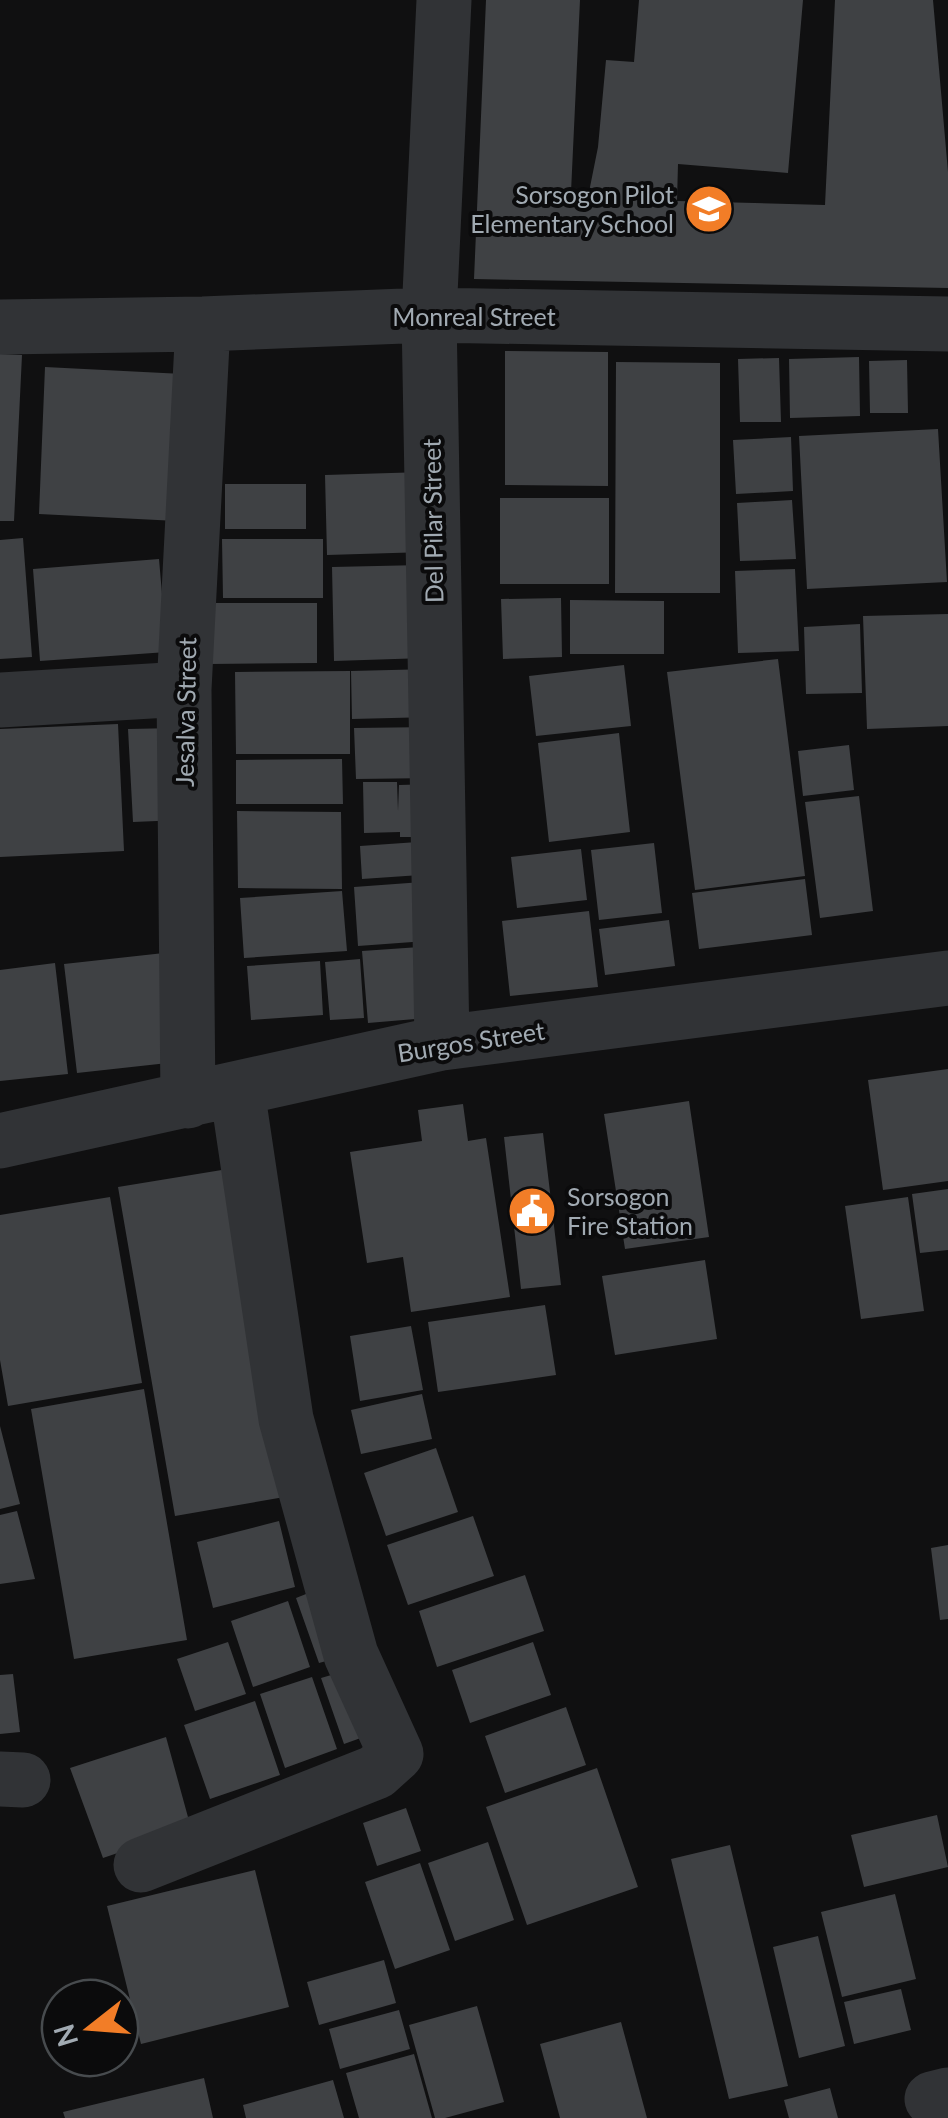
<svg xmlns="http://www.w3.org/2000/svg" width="948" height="2118" font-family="Lato,sans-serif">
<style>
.building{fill:#3f4144}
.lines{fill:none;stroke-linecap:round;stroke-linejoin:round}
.minor{stroke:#313336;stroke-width:55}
.labels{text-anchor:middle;stroke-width:8;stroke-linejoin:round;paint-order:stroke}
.poi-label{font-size:25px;fill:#a1aab2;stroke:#0b0b0c;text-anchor:end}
.street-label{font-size:25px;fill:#a1aab2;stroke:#0b0b0c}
</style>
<rect width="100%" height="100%" fill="#101011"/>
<!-- building -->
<path class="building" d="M486 0H580L571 192H589L598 147 606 60 634 62 639 0H803L788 173 678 164 677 201 825 205 835 0H933L948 172V288L474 279Z
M505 351 608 352V486L505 485Z
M0 354 22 355 14 521H0Z
M859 357 860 416 790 418 789 359Z
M779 358 781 422H740L738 359Z
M907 360 908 413H870L869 361Z
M616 362 720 363V593H615Z
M45 367 183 374 177 521 39 514Z
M938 429 947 582 807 589 799 436Z
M791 437 793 491 736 494 733 440Z
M424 472 426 552 327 555 325 475Z
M225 484H306V529H225Z
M500 498H609V584H500Z
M792 500 796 559 740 561 737 503Z
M23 538 32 657 0 659V540Z
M222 539H323V598H223Z
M159 559 167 652 40 661 33 569Z
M422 565 425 658 334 661 332 567Z
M795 569 799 651 738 653 735 571Z
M561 598 562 657 503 659 501 599Z
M570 600 664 601V654H570Z
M209 603H317V663L209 664Z
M948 614V726L867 729 863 616Z
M860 624 862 693 806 694 804 627Z
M778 659 805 876 695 890 667 672Z
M624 665 631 726 536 736 529 676Z
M431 669 432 717 352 719 351 671Z
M350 671V754H236L235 672Z
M118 724 124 851 0 857V729Z
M433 727 435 778 356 779 354 728Z
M177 728 181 820 133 822 128 729Z
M619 733 630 832 549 842 538 743Z
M849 745 854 790 803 796 798 751Z
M342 759 343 804H236V760Z
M363 782H397L398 811 399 785 435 784 436 837H400V832L364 833Z
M859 796 873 911 820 918 805 802Z
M237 811 341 812 342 889 238 888Z
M432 841 435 874 362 879 360 846Z
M654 843 662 913 599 920 591 850Z
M581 849 587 900 517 908 511 857Z
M805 879 812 935 699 949 692 893Z
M436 881 440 940 358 946 354 887Z
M342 891 347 951 244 958 240 898Z
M589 911 598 987 510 996 502 921Z
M669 920 675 966 605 975 599 929Z
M434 946 439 1017 368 1023 362 951Z
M173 952 186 1061 77 1073 64 964Z
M360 959 364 1018 330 1020 325 962Z
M320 961 323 1015 251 1020 247 966Z
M55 963 68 1074 0 1081V970Z
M948 1069V1181L883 1190 868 1080Z
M689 1101 709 1237 625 1249 604 1114Z
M463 1104 468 1141 486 1138 510 1297 411 1312 403 1257 367 1263 350 1152 422 1141 418 1110Z
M543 1133 561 1285 521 1289 504 1137Z
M240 1167 296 1495 175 1516 118 1187Z
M948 1189V1250L920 1253 912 1194Z
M110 1197 142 1383 8 1406 0 1360V1215Z
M908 1197 924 1311 861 1319 845 1206Z
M705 1260 717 1339 615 1355 602 1276Z
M545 1305 556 1375 438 1392 428 1322Z
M411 1326 423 1390 360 1401 350 1336Z
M144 1389 187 1640 74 1659 31 1409Z
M422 1394 432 1439 361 1454 351 1410Z
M0 1426 20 1504 0 1509Z
M436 1448 458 1512 386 1536 364 1473Z
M17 1511 35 1579 0 1584V1515Z
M473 1516 494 1576 408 1605 387 1545Z
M279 1521 295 1587 213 1608 197 1542Z
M948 1545V1619L940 1620 931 1548Z
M525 1575 544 1631 437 1667 419 1611Z
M321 1588 341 1657 319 1663 296 1598Z
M288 1601 310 1667 253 1687 231 1621Z
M228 1642 246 1694 195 1711 177 1659Z
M533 1642 551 1695 470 1723 452 1670Z
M345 1671 369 1735 344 1744 321 1678Z
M13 1674 20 1732 0 1734V1675Z
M312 1677 337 1749 285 1768 260 1694Z
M255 1701 280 1775 210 1799 184 1725Z
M566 1707 586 1765 505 1793 485 1736Z
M166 1737 191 1828 103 1858 70 1768Z
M597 1768 638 1887 527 1925 486 1807Z
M406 1808 421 1851 377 1866 363 1823Z
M937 1815 948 1867 864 1887 851 1835Z
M488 1842 514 1920 455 1941 428 1863Z
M730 1845 788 2086 729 2099 671 1859Z
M420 1863 450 1950 395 1969 365 1882Z
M255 1870 289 2007 141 2044 107 1906Z
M895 1894 916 1979 842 1997 821 1912Z
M818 1936 845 2046 799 2058 773 1947Z
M384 1960 396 2003 319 2025 307 1982Z
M901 1989 911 2030 854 2044 844 2002Z
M477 2006 504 2102 445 2118H435L409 2025Z
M399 2010 410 2049 340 2069 329 2029Z
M621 2022 647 2118H560L540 2044Z
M414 2054 432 2118H359L346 2073Z
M204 2078 213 2118H65L63 2112Z
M333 2080 344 2118H246L243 2105Z
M830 2088 838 2118H789L784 2100Z"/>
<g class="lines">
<!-- minor -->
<path class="minor" d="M0 327 203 324 429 315 948 324
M0 700 184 689
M442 1043 429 315 444 0
M188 1101 184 689 203 324
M0 1141 442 1043 948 978
M0 1779 23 1780
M141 1865 376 1772 396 1754 351 1655 286 1419 237 1090
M932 2099 948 2095"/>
</g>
<!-- icons -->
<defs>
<g id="school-disc" transform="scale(2.5)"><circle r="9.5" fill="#f27d27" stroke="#0b0b0c"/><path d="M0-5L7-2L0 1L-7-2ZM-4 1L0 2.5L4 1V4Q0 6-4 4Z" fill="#fff"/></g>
<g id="civic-disc" transform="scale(2.5)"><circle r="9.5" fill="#f27d27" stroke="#0b0b0c"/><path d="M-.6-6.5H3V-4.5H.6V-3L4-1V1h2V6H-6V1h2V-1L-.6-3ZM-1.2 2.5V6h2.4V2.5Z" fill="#fff"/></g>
</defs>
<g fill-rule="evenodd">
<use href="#school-disc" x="709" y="209"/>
<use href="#civic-disc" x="532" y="1211"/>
</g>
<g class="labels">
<!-- poi labels -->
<g class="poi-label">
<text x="674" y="204">Sorsogon Pilot<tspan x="674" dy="29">Elementary School</tspan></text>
<text x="567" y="1206" text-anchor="start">Sorsogon<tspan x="567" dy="29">Fire Station</tspan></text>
</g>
<!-- street labels -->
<g class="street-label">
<text x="474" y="326">Monreal Street</text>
<text transform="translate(433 521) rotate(-91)" y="9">Del Pilar Street</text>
<text transform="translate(186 712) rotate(-89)" y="9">Jesalva Street</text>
<text transform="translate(471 1042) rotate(-9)" y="9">Burgos Street</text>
</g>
</g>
<!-- north arrow -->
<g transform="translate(90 2028) rotate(253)"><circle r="48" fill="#0b0b0c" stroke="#474b4e" stroke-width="2.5"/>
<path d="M0-8L18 38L0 25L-18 38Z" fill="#f27d27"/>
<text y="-15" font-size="28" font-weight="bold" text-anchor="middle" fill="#a1aab2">N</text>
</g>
</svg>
